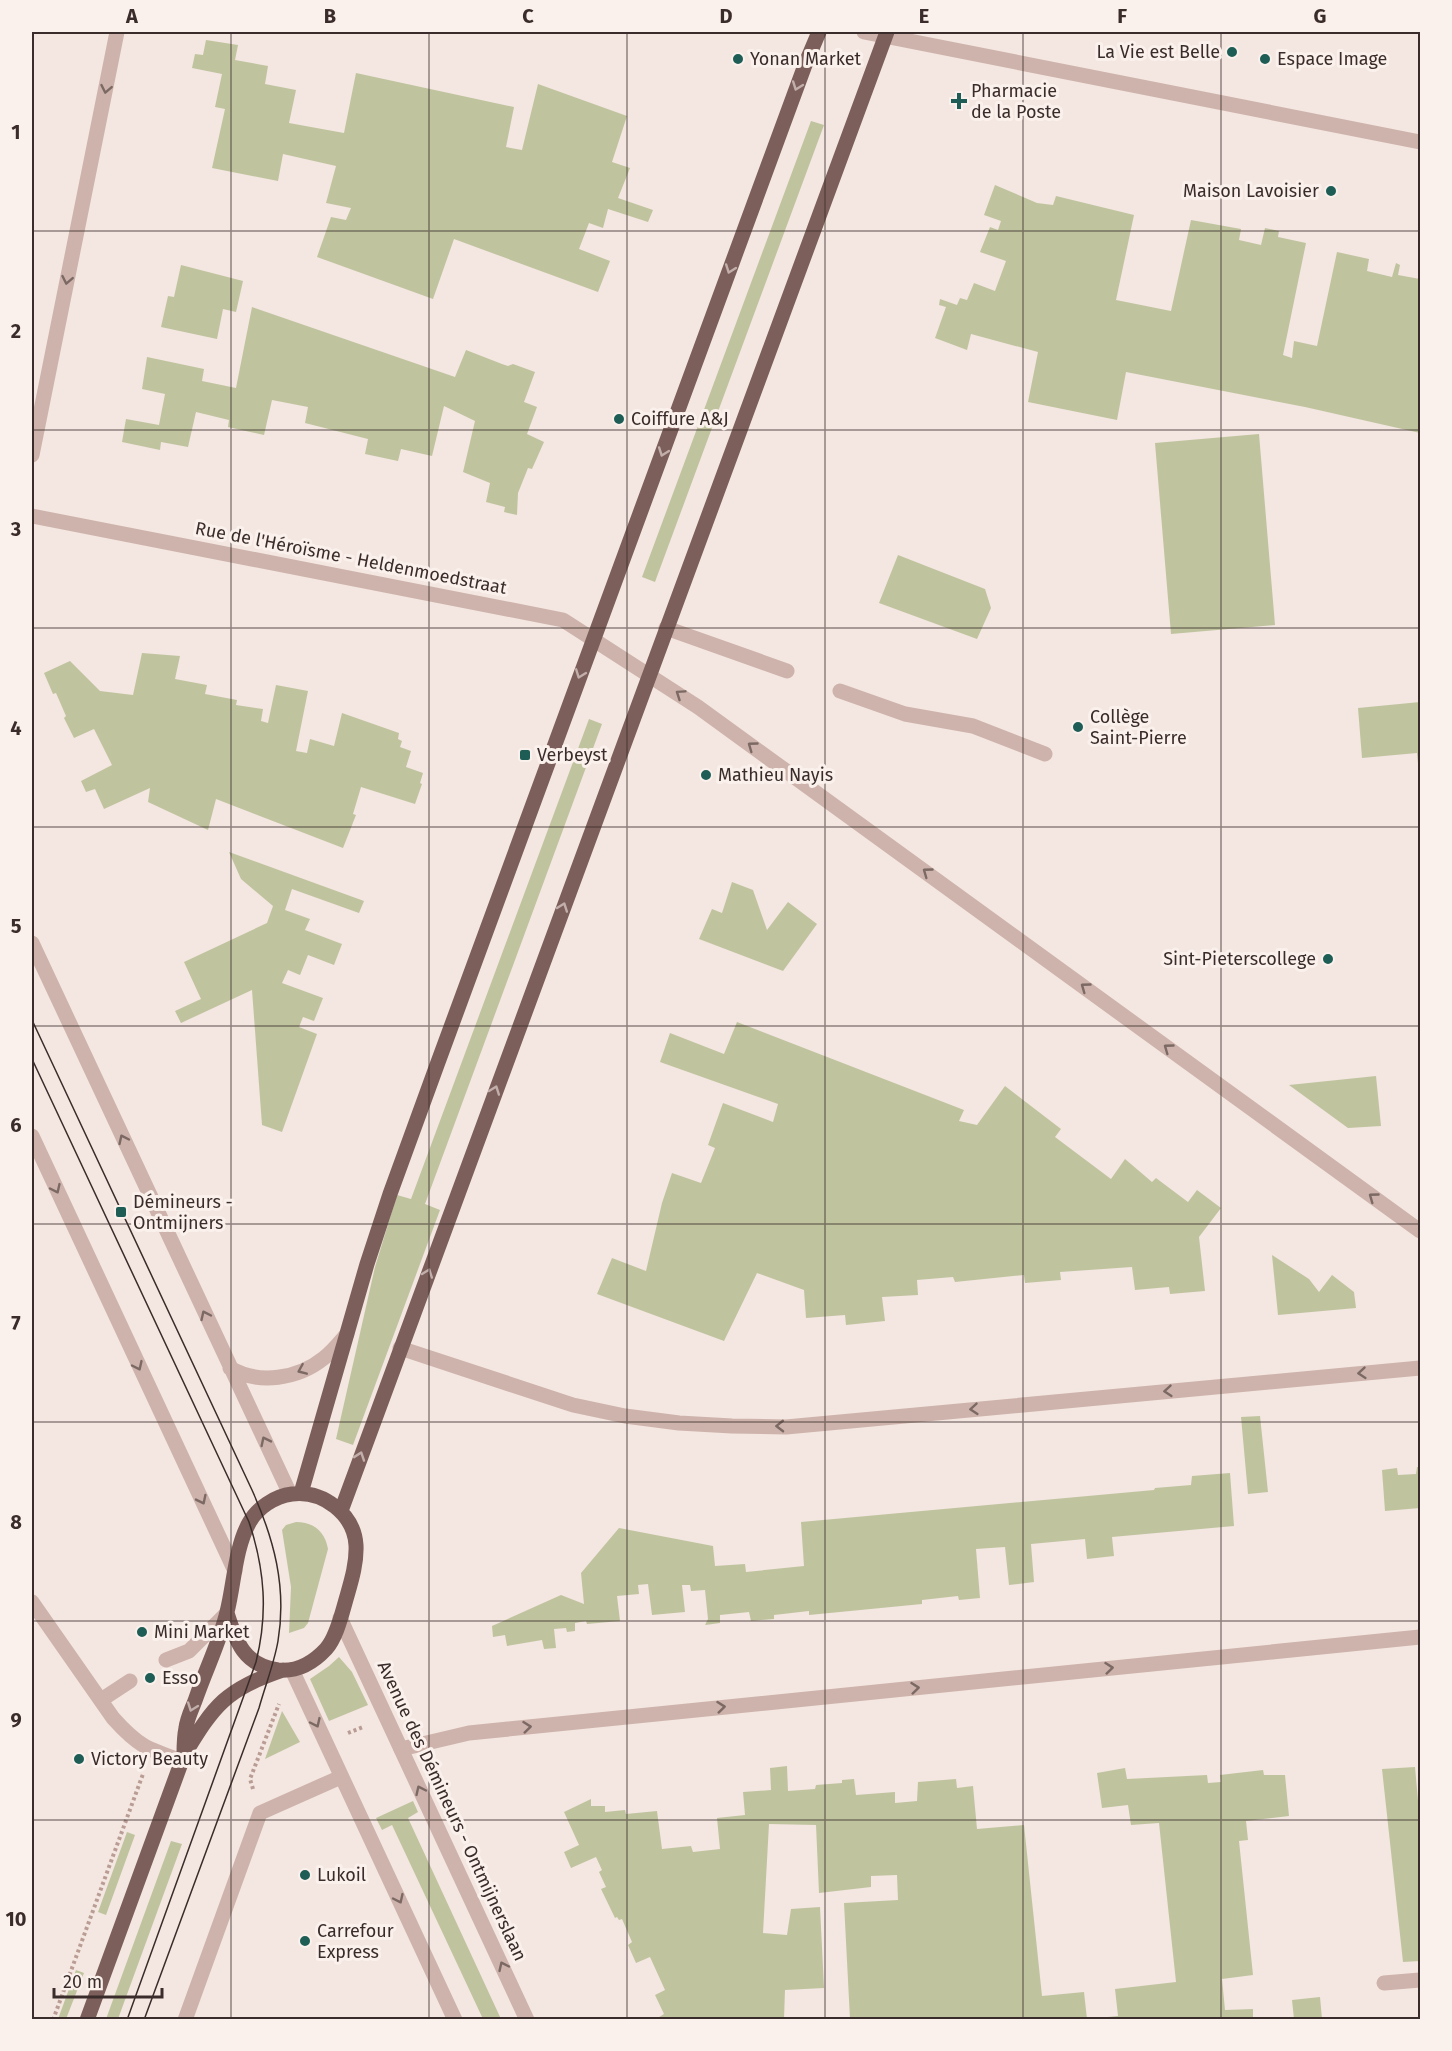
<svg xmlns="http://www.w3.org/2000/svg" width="1452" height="2051" font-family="'Fira Sans',sans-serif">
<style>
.green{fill:#bfc49f}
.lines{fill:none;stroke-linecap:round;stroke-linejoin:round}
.path{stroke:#b99d95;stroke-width:4;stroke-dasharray:3 3;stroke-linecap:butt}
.service{stroke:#cdb3ab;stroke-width:15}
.minor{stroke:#cdb3ab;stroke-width:15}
.tertiary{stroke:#cdb3ab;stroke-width:15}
.primary{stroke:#7c5f5b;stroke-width:15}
.tram{stroke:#3a2c2a;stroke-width:1.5}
.oneway{stroke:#c2afab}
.oneway2{stroke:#7c6964}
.grid{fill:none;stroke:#3a2c2a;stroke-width:1.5;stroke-opacity:0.55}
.poi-dot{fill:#1e5d55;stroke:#fbf1ec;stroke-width:2}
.labels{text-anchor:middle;stroke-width:6;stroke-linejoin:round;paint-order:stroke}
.poi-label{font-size:18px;fill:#3a2c2a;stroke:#fbf1ec;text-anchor:start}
.street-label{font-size:18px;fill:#3a2c2a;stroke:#fbf1ec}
.neatline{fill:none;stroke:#3a2c2a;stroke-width:2}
.grid-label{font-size:20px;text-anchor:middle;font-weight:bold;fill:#3a2c2a}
</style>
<rect width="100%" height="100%" fill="#f4e6e0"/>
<!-- green -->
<path class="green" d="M206 40 238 45 235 60 268 66 265 84 296 90 289 123 344 133 356 73 514 107 506 147 522 150 538 84 627 116 612 162 630 168 618 198 653 210 648 222 608 209 603 228 589 223 579 249 610 261 598 292 454 239 433 299 317 257 331 217 346 220 351 208 326 203 336 166 283 154 278 181 212 168 225 109 215 107 222 74 192 68 195 54 203 55Z
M811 121 824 125 655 582 642 577Z
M995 185 1037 203 1053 205 1056 196 1134 215 1116 300 1171 311 1191 220 1241 229 1239 240 1261 245 1265 228 1279 231 1278 237 1306 243 1283 355 1292 358 1294 341 1317 346 1337 252 1369 259 1367 271 1392 277 1396 263 1400 265 1398 275 1420 279V433L1305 407 1126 372 1117 420 1028 402 1038 352 971 334 967 350 935 338 946 307 939 305 940 299 957 305 960 298 967 300 974 283 995 291 1006 261 980 252 990 227 998 230 1001 221 984 215Z
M181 265 243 281 236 312 223 309 217 339 161 327 168 296 174 297Z
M252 307 455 377 466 350 502 364 508 366 513 364 535 372 524 402 537 407 527 434 544 442 532 469 528 468 518 493 517 515 504 512 505 507 486 502 490 483 463 472 475 421 444 406 432 456 401 449 398 461 365 454 368 439 305 423 308 407 272 400 264 435 228 427 229 420 196 412 188 447 161 442 160 450 122 442 126 419 159 425 165 394 142 389 147 357 204 369 202 381 236 388Z
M1259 434 1275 625 1171 634 1155 443Z
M898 555 985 589 991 608 977 639 879 603Z
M142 653 180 656 175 679 207 685 205 694 237 700 236 705 263 709 261 721 268 723 276 685 308 691 296 751 307 753 310 739 334 746 342 713 399 733 398 739 402 741 400 747 411 751 406 767 423 773 420 783 422 784 415 804 361 787 353 814 356 815 343 848 216 799 208 830 148 802 150 788 104 809 95 789 86 792 81 781 112 765 94 729 74 738 64 718 66 716 56 693 53 694 44 673 70 661 100 691 133 695Z
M1420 702V785L1417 753 1362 758 1358 708Z
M589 719 602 724 425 1204 440 1210 353 1445 336 1439 375 1267 397 1195 411 1199Z
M229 852 364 901 359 913 292 889 285 910 310 919 305 930 342 944 334 965 308 955 300 975 288 970 282 983 323 998 314 1021 303 1017 299 1027 317 1034 282 1132 262 1125 252 990 181 1023 175 1011 201 999 184 962 267 923 273 906 241 879Z
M732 882 753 890 767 930 788 902 817 924 783 971 699 939 712 909 722 913Z
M737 1022 964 1110 959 1121 977 1125 1005 1086 1061 1129 1055 1137 1111 1179 1125 1159 1152 1182 1156 1178 1188 1202 1197 1190 1221 1208 1199 1237 1205 1291 1170 1294 1169 1287 1135 1290 1132 1267 1060 1272 1061 1280 1025 1283 1024 1275 955 1282 953 1277 917 1280 918 1295 882 1297 885 1321 846 1325 845 1315 806 1318 804 1290 757 1273 724 1341 597 1294 612 1258 646 1271 662 1203 672 1173 701 1183 715 1148 708 1145 723 1103 773 1122 778 1104 660 1062 670 1033 724 1054Z
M1376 1076 1381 1126 1348 1128 1289 1085Z
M1272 1255 1309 1279 1319 1292 1332 1275 1354 1292 1356 1308 1278 1315Z
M1260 1416 1268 1492 1248 1494 1241 1417Z
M1417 1467H1420V1508L1385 1511 1382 1470 1397 1468 1398 1475 1416 1474Z
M1230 1473 1234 1526 1112 1537 1114 1556 1087 1559 1085 1539 1031 1544 1034 1582 1009 1585 1005 1547 976 1549 980 1598 959 1600 958 1596 922 1600V1604L809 1615V1611L774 1615V1619L751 1621 749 1612 720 1615V1623L705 1625 708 1619 705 1590 691 1591 690 1585H682L685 1612 652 1615 648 1584 638 1585 639 1594 617 1596 620 1621 587 1624 586 1621 575 1623V1631L567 1632 566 1628 554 1629 556 1648 544 1649 542 1640 507 1646 505 1635 493 1637 492 1626 561 1595 584 1604 581 1573 619 1528 713 1546 715 1566 745 1564 746 1572 804 1566 801 1522 1154 1490 1155 1488 1191 1485 1192 1476Z
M296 1522C313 1522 325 1531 328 1549L308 1623 304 1628 289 1633 291 1587 282 1530 286 1525Z
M339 1657 352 1672 368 1705 329 1721 310 1679 329 1666Z
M282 1711 300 1742 265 1759Z
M787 1766 788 1791 815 1789 816 1785 842 1783V1780L854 1779 856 1795 895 1792V1803L917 1801 918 1782 956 1779 957 1788 973 1786 977 1829 1024 1825 1042 1996 1084 1992 1087 2019 1118 2016 1115 1989 1176 1982 1159 1823 1131 1825 1128 1805 1102 1808 1097 1773 1125 1768 1127 1779 1207 1775 1208 1783 1221 1782 1220 1775 1263 1770 1264 1775H1285L1289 1816 1246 1821 1248 1840 1239 1841 1253 1975 1222 1979 1225 2010 1253 2009V2019H850L844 1903 898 1900 897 1875 871 1876V1887L819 1893 816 1825 769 1824 763 1933 787 1935 791 1909 820 1907 824 1988 785 1990 784 2019H656L664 2014 655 1995 665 1990 650 1957 636 1963 628 1945 632 1942 622 1919 619 1920 617 1917 615 1918 601 1889 606 1887 599 1872 602 1870 596 1857 571 1868 564 1852 579 1845 564 1812 591 1799V1806H605V1812L625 1810 626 1814 657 1811 662 1849 691 1846 693 1852 720 1849 717 1818 745 1815 743 1792 771 1790 770 1768Z
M1415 1767 1420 1823V1961L1403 1962 1382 1769Z
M413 1801 418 1812 408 1818 501 2019H483L392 1825 382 1830 376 1818Z
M127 1832 135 1835 106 1915 98 1912Z
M171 1841 182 1844 118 2019H106Z
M76 1970 84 1973 66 2019H58Z
M1320 1997 1322 2019H1294L1292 2000Z"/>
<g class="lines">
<!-- path -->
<path class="path" d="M348 1733 363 1727
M253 1789 250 1779 279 1704
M53 2020 143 1774"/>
<!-- service -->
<path class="service" d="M666 628 787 671
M840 691 905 714 973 726 1045 754
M166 1660 189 1651 227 1613
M101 1700 130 1681
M1384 1983 1420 1980"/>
<!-- minor -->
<path class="minor" d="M864 32 1420 142
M32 455 117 32
M32 516 563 620 698 707 1420 1231
M400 1348 573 1405 625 1416 679 1423 732 1426 786 1427 1420 1368
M32 1602 113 1718C138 1746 147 1749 182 1761
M401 1749 469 1733 1420 1637
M185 2020 260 1813 341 1777"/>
<!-- tertiary -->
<path class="tertiary" d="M32 943 290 1494
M32 1136 235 1571
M230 1368C259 1385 298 1379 324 1358 333 1351 340 1342 347 1334
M340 1618 527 2020
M292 1670 455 2020"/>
<!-- primary -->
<path class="primary" d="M301 1493 367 1264 390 1194C527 817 667 441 805 65L819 32
M341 1511 887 32
M184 1755C184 1746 184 1737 186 1728 187 1718 193 1707 196 1698 206 1669 220 1641 227 1612 234 1585 235 1548 249 1523 257 1508 275 1496 292 1494 323 1490 354 1514 356 1545 357 1565 350 1585 345 1603 341 1617 336 1638 326 1649 313 1663 297 1672 278 1670 244 1665 236 1642 227 1613
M87 2020 184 1755C215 1704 225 1690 283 1670"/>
<!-- tram -->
<path class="tram" d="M32 1020 252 1490C274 1539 287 1587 278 1641 274 1664 265 1686 259 1708L144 2020
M32 1059 249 1522C265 1570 268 1614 256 1662L127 2020"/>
</g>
<!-- one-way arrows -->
<defs><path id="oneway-chevron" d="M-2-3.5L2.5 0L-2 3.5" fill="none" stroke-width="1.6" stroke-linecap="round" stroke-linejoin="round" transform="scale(1.5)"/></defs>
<g class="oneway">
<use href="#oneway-chevron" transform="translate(797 86) rotate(110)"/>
<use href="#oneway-chevron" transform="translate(730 269) rotate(110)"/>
<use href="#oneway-chevron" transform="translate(663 452) rotate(110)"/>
<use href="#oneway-chevron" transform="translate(580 674) rotate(111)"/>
<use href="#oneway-chevron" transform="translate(563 907) rotate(-70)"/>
<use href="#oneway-chevron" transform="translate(495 1090) rotate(-70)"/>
<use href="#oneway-chevron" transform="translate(428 1273) rotate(-70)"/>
<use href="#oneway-chevron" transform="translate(360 1456) rotate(-71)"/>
<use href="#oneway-chevron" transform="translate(192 1707) rotate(110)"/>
</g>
<g class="oneway2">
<use href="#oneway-chevron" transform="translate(106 89) rotate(101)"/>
<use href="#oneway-chevron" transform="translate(67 280) rotate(101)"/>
<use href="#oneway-chevron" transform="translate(680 694) rotate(-146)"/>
<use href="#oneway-chevron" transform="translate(752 746) rotate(-144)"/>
<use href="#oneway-chevron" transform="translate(927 872) rotate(-144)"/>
<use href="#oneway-chevron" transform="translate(1085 987) rotate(-144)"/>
<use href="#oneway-chevron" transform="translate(1168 1048) rotate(-144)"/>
<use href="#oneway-chevron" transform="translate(123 1139) rotate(-115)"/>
<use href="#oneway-chevron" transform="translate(56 1189) rotate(65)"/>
<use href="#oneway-chevron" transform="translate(1373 1197) rotate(-144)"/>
<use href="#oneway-chevron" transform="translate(205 1315) rotate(-115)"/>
<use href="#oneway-chevron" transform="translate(138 1366) rotate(65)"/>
<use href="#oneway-chevron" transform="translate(302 1370) rotate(157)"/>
<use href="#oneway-chevron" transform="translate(1362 1373) rotate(175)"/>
<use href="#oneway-chevron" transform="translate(1168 1391) rotate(175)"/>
<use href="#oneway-chevron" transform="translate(974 1409) rotate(175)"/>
<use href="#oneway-chevron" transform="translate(780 1426) rotate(179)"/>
<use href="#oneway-chevron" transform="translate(265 1441) rotate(-116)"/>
<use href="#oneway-chevron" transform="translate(202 1500) rotate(64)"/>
<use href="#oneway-chevron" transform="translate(1109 1668) rotate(-6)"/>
<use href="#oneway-chevron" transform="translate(915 1688) rotate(-6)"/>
<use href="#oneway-chevron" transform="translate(721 1707) rotate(-6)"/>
<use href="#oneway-chevron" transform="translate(316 1723) rotate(65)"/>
<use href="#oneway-chevron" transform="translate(527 1727) rotate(-6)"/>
<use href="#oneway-chevron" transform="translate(420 1790) rotate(-115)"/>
<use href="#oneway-chevron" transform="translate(399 1899) rotate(65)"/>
<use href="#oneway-chevron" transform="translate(503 1966) rotate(-115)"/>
</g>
<!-- grid -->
<path class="grid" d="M231 32V2020M429 32V2020M627 32V2020M825 32V2020M1023 32V2020M1221 32V2020M32 231H1420M32 430H1420M32 628H1420M32 827H1420M32 1026H1420M32 1224H1420M32 1422H1420M32 1621H1420M32 1820H1420"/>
<!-- markers -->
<g class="poi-dot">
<circle cx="1232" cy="52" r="6"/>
<circle cx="738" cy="59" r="6"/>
<circle cx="1265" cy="59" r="6"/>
<path d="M956 92h6v6h6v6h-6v6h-6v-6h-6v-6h6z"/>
<circle cx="1331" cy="191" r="6"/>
<circle cx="619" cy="419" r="6"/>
<circle cx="1078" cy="727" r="6"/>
<rect x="519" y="749" width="12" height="12" rx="3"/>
<circle cx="706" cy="775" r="6"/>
<circle cx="1328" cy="959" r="6"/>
<rect x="115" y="1206" width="12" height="12" rx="3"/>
<circle cx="142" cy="1632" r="6"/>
<circle cx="150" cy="1678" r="6"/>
<circle cx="79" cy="1759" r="6"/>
<circle cx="305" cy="1875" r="6"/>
<circle cx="305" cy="1941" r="6"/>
</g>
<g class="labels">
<!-- poi labels -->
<g class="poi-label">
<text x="1220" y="58" text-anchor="end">La Vie est Belle</text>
<text x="750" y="65">Yonan Market</text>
<text x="1277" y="65">Espace Image</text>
<text x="971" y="97">Pharmacie<tspan x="971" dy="21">de la Poste</tspan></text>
<text x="1319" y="197" text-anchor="end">Maison Lavoisier</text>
<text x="631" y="425">Coiffure A&amp;J</text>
<text x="1090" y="723">Collège<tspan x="1090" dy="21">Saint-Pierre</tspan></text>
<text x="537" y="761">Verbeyst</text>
<text x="718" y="781">Mathieu Nayis</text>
<text x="1316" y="965" text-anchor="end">Sint-Pieterscollege</text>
<text x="133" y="1208">Démineurs -<tspan x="133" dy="21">Ontmijners</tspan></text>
<text x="154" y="1638">Mini Market</text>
<text x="162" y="1684">Esso</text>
<text x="91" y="1765">Victory Beauty</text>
<text x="317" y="1881">Lukoil</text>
<text x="317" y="1937">Carrefour<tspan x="317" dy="21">Express</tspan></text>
</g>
<!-- street labels -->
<g class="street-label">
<text transform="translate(351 558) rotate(11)" y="6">Rue de l'Héroïsme - Heldenmoedstraat</text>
<text transform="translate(452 1811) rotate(65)" y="6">Avenue des Démineurs - Ontmijnerslaan</text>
</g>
</g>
<!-- border -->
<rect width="1452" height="2051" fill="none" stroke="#fbf1ec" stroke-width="66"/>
<!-- scale -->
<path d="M54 1988v9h108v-9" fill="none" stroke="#3a2c2a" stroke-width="3"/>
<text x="63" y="1988" font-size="18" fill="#3a2c2a" stroke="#fbf1ec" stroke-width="4.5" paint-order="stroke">20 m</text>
<rect x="33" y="33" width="1386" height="1985" class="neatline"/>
<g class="grid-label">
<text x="132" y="23">A</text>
<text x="330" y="23">B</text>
<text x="528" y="23">C</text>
<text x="726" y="23">D</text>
<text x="924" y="23">E</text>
<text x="1122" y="23">F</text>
<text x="1320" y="23">G</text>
<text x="16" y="139">1</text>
<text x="16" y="338">2</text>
<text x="16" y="536">3</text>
<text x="16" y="735">4</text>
<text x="16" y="933">5</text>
<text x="16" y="1132">6</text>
<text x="16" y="1330">7</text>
<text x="16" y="1529">8</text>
<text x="16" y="1727">9</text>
<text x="16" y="1926">10</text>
</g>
</svg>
